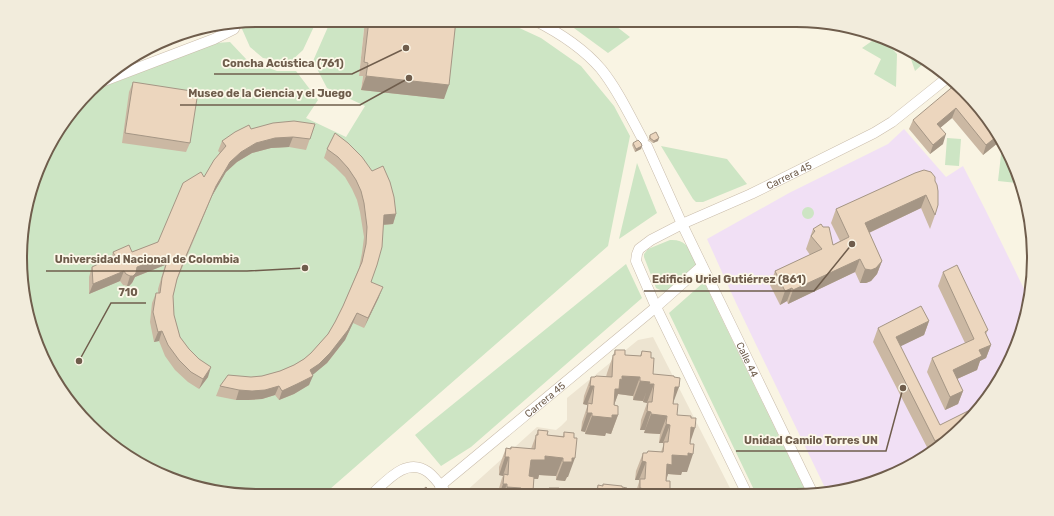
<svg xmlns="http://www.w3.org/2000/svg" width="1054" height="516" font-family="Rubik,sans-serif">
<style>
.residential{fill:#ede4d1}
.education{fill:#f1e0f5}
.green{fill:#cde5c4;fill-rule:evenodd}
.lines{fill:none;stroke-linecap:round;stroke-linejoin:round}
.minor-casing{stroke:#c9bcab;stroke-width:11}
.minor{stroke:#fff;stroke-width:10}
.wall{fill:#cbb8a3}
.shaded-wall{fill:#a59685}
.building{fill:#ecd6be;stroke:#a59685}
.labels{text-anchor:middle;stroke-width:3.5;stroke-linejoin:round;paint-order:stroke}
.street-label{font-size:10px;fill:#6f5d4c;stroke:#fdf8e9}
.rim{fill:none;stroke:#6f5d4c;stroke-width:2}
.leader{fill:none;stroke:#6f5d4c;stroke-width:1.5}
.callout-dot{fill:#6f5d4c;stroke:#fdf8e9;stroke-width:1.5}
.callout-label{font-size:11px;text-anchor:middle;font-weight:bold;fill:#6f5d4c;stroke:#fdf8e9;stroke-width:3.5;stroke-linejoin:round;paint-order:stroke}
</style>
<rect width="100%" height="100%" fill="#f9f4e3"/>
<!-- residential -->
<path class="residential" d="M653 337 733 494 464 495 463 494 537 427 556 430 561 426 567 420V398L638 340Z"/>
<!-- education -->
<path class="education" d="M904 129 946 177 963 166 985 209 1027 295 1016 349 985 403 941 447 887 478 828 494 736 303 707 239 789 193 888 144Z"/>
<!-- green -->
<path class="green" d="M258 20H317L303 50 290 62 263 58 250 47 242 29 243 23Z
M331 20H365L359 76H363L361 90 453 20H502L541 38 581 66 614 106 630 136 608 246 322 496H258L167 478 90 426 45 363 22 289 25 211 60 126 93 91 216 43 230 42 247 60 277 71H296L318 100 306 118 346 137 365 106 327 88 313 61ZM166 265 133 277 132 283 129 286C125 286 122 285 121 281Z
M563 20H608L630 37 608 53Z
M205 29 202 30 153 48 181 33Z
M879 36 881 37 897 54 896 87 874 74 881 59 862 48Z
M909 53 924 63 915 71Z
M947 138 961 139 959 166 945 165Z
M661 146 727 159 747 184 703 202H696L693 199Z
M1002 146C1010 159 1019 167 1017 183L998 181Z
M637 163 657 213 619 239Z
M802 213a6 6 0 1 1 12 0a6 6 0 1 1-12 0Z
M670 240C688 239 690 251 698 264L667 291H662L656 288 644 257V254L648 249Z
M626 264 642 298 471 447 441 466 415 435Z
M704 282 807 494H756L669 313Z"/>
<g class="lines">
<!-- minor casing -->
<g class="minor-casing">
<g id="minor">
<path d="M534 20C558 32 583 48 601 69 618 90 630 116 643 140"/>
<path d="M101 82 214 39 234 29 236 24"/>
<path id="s1" d="M647 146 682 224 813 494"/>
<path id="s2" d="M440 486 656 307 702 266"/>
<path id="s3" d="M747 494 656 307 636 261 637 254 639 249 651 240 682 224 751 194 874 133 892 122 947 78"/>
<path d="M370 496C386 482 406 456 428 472 436 478 442 488 448 495"/>
</g>
</g>
<!-- minor -->
<use href="#minor" class="minor"/>
</g>
<!-- wall -->
<path class="wall" d="M365 20H456L444 99 361 90 363 76H359Z
M133 82 190 143 186 152 122 143 129 92Z
M964 90 972 101H971L999 142 983 155 952 118 940 128 943 144 930 154 909 129 913 120Z
M315 124 306 150 289 147 271 148 252 153 237 162 226 172 212 196 180 273 177 280 173 296 174 315 180 337 208 377 199 389 188 382 175 370 165 356 159 341 154 342 150 322 152 303 156 293H158V289L165 265 135 277 132 283 129 286H127L123 285 120 281 89 294V277L92 267 111 259 113 252H132L158 242 204 177 220 153 218 151 222 141 251 129Z
M335 133 396 214 393 224 383 225 371 282 379 297 364 328 353 323 345 340 327 363 312 375 309 385 294 394 279 400 275 395 262 399 248 400H236L216 396 220 386 251 377 262 376 280 371 294 365 304 359 311 353 328 334 335 322 343 306 359 268 362 253 364 237 360 212 357 200 352 189 345 177 335 167 324 158 327 149Z
M650 135 658 141 653 143 649 140V137Z
M633 143 642 146 641 149 635 152 632 145Z
M924 170 935 215 930 229 921 208 869 233 882 261 877 274 871 281 866 283H860L855 272 788 304 787 301 780 305 770 285 775 271 810 255 806 249 813 229 833 245 840 241 831 223 836 209Z
M943 272 988 330 986 334 991 345 986 358 980 361 977 370 957 379 963 391 958 404 945 410 927 372 932 358 965 343 938 286Z
M929 321 924 335 900 346 941 447 930 453 873 342 878 328Z
M615 350 625 355 640 356 642 351 651 358 653 374 673 402 677 415 690 443 687 472H682L681 475 668 474 666 481 670 491 668 495H635L639 482V480H635L636 471 643 453H647L648 451 661 452 663 446V443H659L660 434 644 433 645 430H640L641 420 647 403 643 402V401L633 400V396L618 394 614 405 618 415 611 434 606 433 605 436 585 434V432L581 431 582 422 587 407V405L583 404 584 396 591 377H606L607 373Z
M538 430 547 435 563 436 564 432 568 477H567L565 481 556 480V476L539 475 538 479H534L533 491 548 492 549 488 559 494 561 495H497L502 478 503 476 499 475V467L506 448H510L511 447 531 449Z
M603 484 622 487 627 495H594L598 485 602 486Z"/>
<!-- shaded-wall -->
<path class="shaded-wall" d="M366 76 449 85 444 99 361 90Z
M956 108 952 118 934 133 937 124Z
M946 134 943 144 930 154 933 145Z
M293 137 289 147 271 148 252 153 237 162 226 172 212 196 180 273 216 186 230 162 241 152 256 143 275 138Z
M996 137 999 142 983 155 986 145Z
M659 138 658 141 653 143 654 141Z
M642 146 641 149 635 152 636 149Z
M926 195 921 208 860 237 865 223Z
M396 214 393 224 380 225 384 215Z
M169 255 165 265 135 277 132 283 129 286H127L130 276 137 267Z
M860 259 855 272 788 304 793 290Z
M882 261 877 274 871 281 866 283H860L865 269Z
M124 271 120 281 89 294 93 284Z
M383 287 379 297 364 328 368 318Z
M792 288 787 301 780 305 785 291Z
M357 313 353 323 345 340 327 363 309 378 313 376 309 385 294 394 279 400 282 391 310 370Z
M929 321 924 335 891 351 896 337Z
M162 331 159 341 154 342 158 332Z
M991 345 986 358 980 361 977 370 948 383 953 370 979 350Z
M211 367 208 377 199 389 203 379Z
M622 376 640 377 633 396 618 394 613 408 615 389Z
M640 381 650 382 643 401 633 400Z
M649 384H654L647 403 643 402Z
M279 386 275 395 262 399 248 400H236L239 390Z
M590 386H594L587 405 583 404Z
M675 387H679L672 406Z
M963 391 958 404 945 410 950 397Z
M647 411 651 412 645 430H640Z
M587 413H592L585 432 581 431Z
M651 414 667 416 660 434 644 433Z
M612 415H618L611 434 606 433 605 436 585 434 592 416Z
M666 424 670 425 663 443H659Z
M691 427 695 428 689 446Z
M959 428 941 447 931 453 935 441Z
M688 453 693 454 687 472H682L681 475 668 474 665 483 667 464 672 455Z
M545 456 563 458 556 476 539 475 538 479 524 478 531 460Z
M505 457H509L503 476 499 475Z
M572 458H575L568 477H567L565 481 556 480 563 462Z
M642 461 646 462 639 480H635Z
M503 484H507L503 495H499Z
M507 487 521 488 519 495H504Z
M640 488 644 489 642 495H637Z
M664 490 670 491 668 495H643L644 492Z"/>
<!-- building -->
<path class="building" d="M369 20H456L449 85 366 76 368 63 364 62Z
M133 82 198 92 190 143 125 133Z
M956 84 964 90 969 96 968 97 975 105 996 137 986 145 956 108 937 124 946 134 933 145 913 120Z
M294 121 315 124 310 139 293 137 275 138 256 143 241 152 230 162 216 186 183 263 177 279 173 296 174 315 180 337 189 349 199 359 211 367 203 379 191 372 179 360 168 345 162 331 158 332 153 312 156 293H160L162 278 169 255 137 267 136 273 133 276H130L126 274 124 271 93 284 92 267 115 256 113 252 129 245 132 252 158 242 183 183 201 172 204 177 214 160 226 146 222 141 235 132 249 125 251 129 273 123Z
M656 132 659 138 654 141 650 138V135Z
M335 133 348 143 362 157 372 171 383 166 390 182 394 197 396 214 384 215 382 247 377 265 371 282 383 287 368 318 357 313 348 330 330 353 319 364 310 370 313 376 297 384 282 391 279 386 265 390 252 391 239 390 220 386 228 375 251 377 262 376 280 371 294 365 304 359 311 353 328 334 335 322 343 306 362 262 366 244 367 227 364 203 361 191 356 180 348 168 338 157 327 149Z
M638 140 641 143 642 146 636 149 633 143Z
M924 170 931 172 935 177V181L937 185 938 191V205L935 215 926 195 865 223 882 261 876 268 871 270 865 269 860 259 793 290 792 288 785 291 775 271 822 249 811 236 815 231 813 229 821 224 823 227H829L833 245 849 237 836 209 915 173Z
M957 265 988 330 985 332 991 345 979 350 982 356 953 370 963 391 950 397 932 358 974 339 943 272Z
M921 306 929 321 896 337 940 425 976 407 978 410 959 428 935 441 878 328Z
M615 350H625V355L641 356 642 351 651 352V358H654L653 374 674 376V377L680 378 679 387H675L673 404H678L677 415 691 416V418H696L695 428 691 427 690 444H694L693 454 688 453V456L672 455V465L667 464 666 481H670V491L664 490V493L644 492V489L640 488V479H645L646 462 642 461 643 453H647L648 451 663 452 664 442H668L670 425 666 424 667 416 651 414V412L647 411 648 402H652L654 384H649L650 382 640 381V377L622 376V380L620 379 619 389H615L614 405 618 406V415H612V418L592 416V413H587L588 403 592 404 594 386H590L591 377H595L596 376 612 377 613 355H615Z
M538 430 548 431 547 435 564 437V432L574 433V438H577L575 458H572V462H563V458L545 456V460H531L529 476 534 477 533 491 549 492V488H559V494H562L561 495H521V488L507 487V484H503L504 474 508 475 509 457H505L506 448 511 449V447L535 449 536 435H538Z
M603 484 622 486V487L627 488V495H601V494H597L598 485 603 486Z
M426 487 433 495H416Z"/>
<g class="labels">
<!-- street labels -->
<g class="street-label">
<text dy="4" stroke="none"><textPath href="#s3" startOffset="438">Carrera 45</textPath></text>
<text dy="4" stroke="none"><textPath href="#s1" startOffset="236">Calle 44</textPath></text>
<text dy="4" stroke="none"><textPath href="#s2" startOffset="136">Carrera 45</textPath></text>
</g>
</g>
<!-- crop -->
<path d="M0 0H1054V516H0ZM258 27H796A231 231 0 0 1 1027 258V258A231 231 0 0 1 796 489H258A231 231 0 0 1 27 258V258A231 231 0 0 1 258 27Z" fill="#f2ecdc" fill-rule="evenodd"/>
<path class="rim" d="M258 27H796A231 231 0 0 1 1027 258V258A231 231 0 0 1 796 489H258A231 231 0 0 1 27 258V258A231 231 0 0 1 258 27Z"/>
<!-- callouts -->
<path class="leader" d="M406 48L352 74H214M409 78L360 105H180M305 268L247 271H46M852 244L814 291H644M79 361L111 303H146M903 388L886 451H736"/>
<g class="callout-dot">
<circle cx="406" cy="48" r="4"/>
<circle cx="409" cy="78" r="4"/>
<circle cx="305" cy="268" r="4"/>
<circle cx="852" cy="244" r="4"/>
<circle cx="79" cy="361" r="4"/>
<circle cx="903" cy="388" r="4"/>
</g>
<g class="callout-label">
<text x="283" y="67">Concha Acústica (761)</text>
<text x="270" y="97">Museo de la Ciencia y el Juego</text>
<text x="147" y="263">Universidad Nacional de Colombia</text>
<text x="729" y="283">Edificio Uriel Gutiérrez (861)</text>
<text x="128" y="296">710</text>
<text x="811" y="444">Unidad Camilo Torres UN</text>
</g>
</svg>
